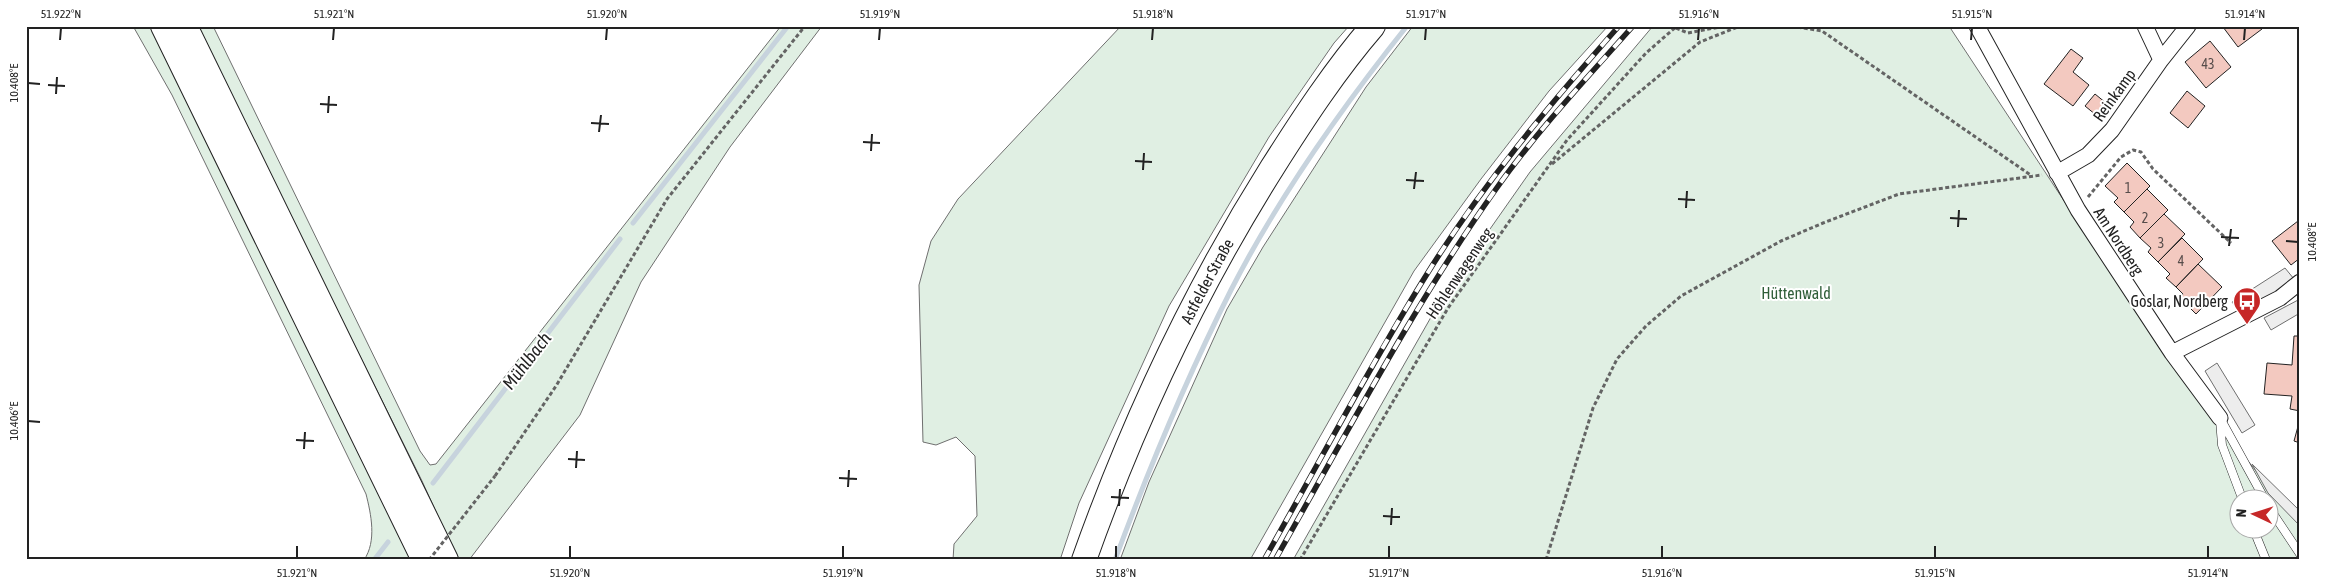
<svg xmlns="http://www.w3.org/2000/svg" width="2326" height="586" font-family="'Asap Condensed',sans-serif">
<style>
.green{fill:#e0efe3;stroke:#6f6f6f;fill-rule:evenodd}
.parking{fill:#ededed;stroke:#6f6f6f}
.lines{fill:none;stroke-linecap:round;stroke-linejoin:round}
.stream{stroke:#c7d3dd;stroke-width:5}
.building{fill:#f3c9c0;stroke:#222}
.service-casing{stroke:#222;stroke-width:9}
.minor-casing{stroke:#222;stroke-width:17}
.primary-casing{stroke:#222;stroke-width:26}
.path{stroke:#646464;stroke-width:3;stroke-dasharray:4 2.5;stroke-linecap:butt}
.service{stroke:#fff;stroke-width:8}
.minor{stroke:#fff;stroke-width:15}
.primary{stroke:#fff;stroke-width:24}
.rail-casing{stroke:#222;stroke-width:5.5}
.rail{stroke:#fff;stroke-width:4;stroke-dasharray:11;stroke-linecap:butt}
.path-bridge{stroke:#646464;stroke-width:3;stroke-dasharray:4 2.5;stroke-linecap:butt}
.ticks{fill:none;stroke:#222;stroke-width:2}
.labels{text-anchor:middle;stroke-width:4;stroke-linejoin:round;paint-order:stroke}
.number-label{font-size:14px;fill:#564c4a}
.street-label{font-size:16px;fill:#222;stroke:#fff}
.park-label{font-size:16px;fill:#2f5e38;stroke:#fff}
.poi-label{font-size:16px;fill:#222;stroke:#fff;text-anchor:end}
.water-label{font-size:18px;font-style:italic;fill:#222;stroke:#fff}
.neatline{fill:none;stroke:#222;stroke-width:2}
.ticks-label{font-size:12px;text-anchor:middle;fill:#222}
</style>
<rect width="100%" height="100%" fill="#fff"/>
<!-- green -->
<path class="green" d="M133 26H154L413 560H364C377 541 371 514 366 494L172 95Z
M196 26H213L420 451 430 465 436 464 781 26H822L730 147 641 282 580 415 469 560H458L422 481Z
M1121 26H1349L1334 43 1269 137 1169 306 1079 503 1060 560H953L954 544 977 516 975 456 956 437 936 445 923 442 919 285 931 241 958 199Z
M1413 26H1608L1549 91 1481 179 1414 271 1250 560H1120L1149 482 1227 309 1263 247 1366 87Z
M1653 26H1949L2176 371 2300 526V560H1293L1443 296 1530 172ZM2238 498H2268V528H2238Z"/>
<!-- parking -->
<path class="parking" d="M2285 268 2294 279 2270 296 2240 312 2232 302Z
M2300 299V313L2271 330 2264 318Z
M2217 363 2255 425 2242 433 2205 371Z
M2252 464 2300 511V526L2268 493Z"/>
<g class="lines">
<!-- stream -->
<path class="stream" d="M633 223 788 26
M433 483 620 239
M374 560 388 542
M1115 560C1149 468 1187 377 1231 290 1278 198 1343 106 1407 26"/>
</g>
<!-- building -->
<path class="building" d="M2260 26 2262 29 2238 47 2223 27Z
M2210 41 2231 67 2206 88 2185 62Z
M2071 49 2083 58 2073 72 2089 85 2073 106 2044 84Z
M2187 91 2205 106 2188 128 2170 113Z
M2095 94 2106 103 2096 115 2085 106Z
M2127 163 2150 186 2124 212 2114 202 2118 198 2105 186Z
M2147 189 2168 210 2140 238 2130 227 2134 222 2124 212Z
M2164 214 2185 234 2158 262 2148 252 2151 248 2140 238Z
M2298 221 2300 258 2291 265 2272 241Z
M2182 238 2203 259 2176 287 2166 278 2170 274 2158 262Z
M2198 264 2222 287 2196 314 2180 298 2183 294 2176 287Z
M2294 336H2300V411L2290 409 2292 396 2264 394 2267 363 2292 365Z
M2300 419V443L2294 441Z"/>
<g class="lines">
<!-- service casing -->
<g class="service-casing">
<path id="service" d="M2220 418 2264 498
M2220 420 2222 445 2242 498
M2268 506 2300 554
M2253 528 2266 560"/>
</g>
<!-- minor casing -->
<g class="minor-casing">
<path id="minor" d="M1977 26 2078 210 2172 353 2220 418
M2145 26 2161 60
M2057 173 2088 155 2112 130 2161 60 2188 26
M2172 353 2280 298 2300 282"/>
</g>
<!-- primary casing -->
<g class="primary-casing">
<g id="primary">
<path d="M163 26 424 560"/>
<path d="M185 26 446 560"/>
<path id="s1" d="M1084 560C1133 422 1194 292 1272 168 1303 119 1335 70 1373 26"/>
</g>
</g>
<!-- path -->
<path class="path" d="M1791 26 1822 31 2032 176
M1676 28 1688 33 1725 26
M1552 164 1700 42 1740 26
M2088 197 2121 157 2133 150 2141 152 2153 169 2231 243
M495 476 556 386 667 199 805 26
M1300 560 1448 308 1567 140 1646 53 1677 26
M1546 560 1593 408 1617 359 1646 326 1681 296 1781 241 1823 223 1899 194 2042 175"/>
<!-- service -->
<use href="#service" class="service"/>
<!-- minor -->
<use href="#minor" class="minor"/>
<!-- primary -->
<use href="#primary" class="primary"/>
<!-- rail casing -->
<g class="rail-casing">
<path id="rail" d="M1264 560C1318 465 1369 367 1427 274 1482 185 1550 104 1619 26
M1275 560C1346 435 1413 306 1496 189 1537 131 1586 79 1633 26"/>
</g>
<!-- rail -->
<use href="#rail" class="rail"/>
<!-- path-bridge -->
<path class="path-bridge" d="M429 560 495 476"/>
</g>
<!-- ticks -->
<path class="ticks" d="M60 40 61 28M333 40 334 28M606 40 607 28M879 40 880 28M1152 40 1153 28M1425 40 1426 28M1698 40 1699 28M1971 40 1972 28M2244 40 2245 28M28 83 40 84M48 85 65 86M56 94 57 77M320 104 337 105M328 113 329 96M591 123 609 124M599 132 601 115M863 142 880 143M871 151 872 134M1135 161 1152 162M1143 170 1144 153M1406 180 1424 181M1414 189 1416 172M1678 199 1695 200M1686 208 1687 191M1950 218 1967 219M1958 227 1959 210M2221 237 2239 238M2286 241 2298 242M2229 246 2231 229M28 421 40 422M296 440 314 441M304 449 305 432M568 459 585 460M576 468 577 451M839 478 857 479M848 487 849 470M1111 497 1129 498M1119 506 1120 489M1383 516 1400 517M1391 525 1392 508M297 558V546M570 558V546M843 558V546M1116 558V546M1389 558V546M1662 558V546M1935 558V546M2208 558V546"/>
<!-- icons -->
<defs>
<g id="bus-pin" transform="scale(1.4375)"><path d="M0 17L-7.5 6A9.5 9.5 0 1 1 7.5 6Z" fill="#c62828" stroke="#fff"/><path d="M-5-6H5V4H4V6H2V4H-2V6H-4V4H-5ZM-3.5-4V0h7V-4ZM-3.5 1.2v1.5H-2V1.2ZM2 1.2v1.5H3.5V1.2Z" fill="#fff"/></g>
</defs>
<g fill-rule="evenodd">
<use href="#bus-pin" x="2247" y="301"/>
</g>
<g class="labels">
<!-- number labels -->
<g class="number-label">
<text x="2208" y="69">43</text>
<text x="2128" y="193">1</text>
<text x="2145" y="223">2</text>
<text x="2161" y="248">3</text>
<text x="2181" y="266">4</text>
</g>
<!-- street labels -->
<g class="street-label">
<text transform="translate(2114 95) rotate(-54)" y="6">Reinkamp</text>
<text transform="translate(2119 241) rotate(57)" y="6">Am Nordberg</text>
<text transform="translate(1459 273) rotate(-56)" y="6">Höhlenwagenweg</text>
<text dy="6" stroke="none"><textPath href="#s1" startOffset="305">Astfelder Straße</textPath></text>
</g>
<!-- park labels -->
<g class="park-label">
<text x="1796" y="299">Hüttenwald</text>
</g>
<!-- poi labels -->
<g class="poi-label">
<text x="2228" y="307">Goslar, Nordberg</text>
</g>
<!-- water labels -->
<g class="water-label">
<text transform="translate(527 361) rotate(-52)" y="6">Mühlbach</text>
</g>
</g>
<!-- border -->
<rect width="2326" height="586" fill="none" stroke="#ffffff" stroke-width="55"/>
<!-- north arrow -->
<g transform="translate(2254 514) rotate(274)"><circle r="24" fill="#ffffff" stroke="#a7a7a7"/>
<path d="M0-4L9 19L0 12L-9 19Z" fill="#c62828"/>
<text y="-8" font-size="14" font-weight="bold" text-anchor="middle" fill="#222222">N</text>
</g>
<rect x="28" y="28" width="2270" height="530" class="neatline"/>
<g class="ticks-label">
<text x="61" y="18">51.922°N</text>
<text x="334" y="18">51.921°N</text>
<text x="607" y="18">51.920°N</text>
<text x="880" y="18">51.919°N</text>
<text x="1153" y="18">51.918°N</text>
<text x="1426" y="18">51.917°N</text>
<text x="1699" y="18">51.916°N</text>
<text x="1972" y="18">51.915°N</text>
<text x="2245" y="18">51.914°N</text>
<text transform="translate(14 83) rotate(-90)" y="4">10.408°E</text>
<text transform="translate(2312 242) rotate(-90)" y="4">10.408°E</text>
<text transform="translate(14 421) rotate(-90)" y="4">10.406°E</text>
<text x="297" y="577">51.921°N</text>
<text x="570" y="577">51.920°N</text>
<text x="843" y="577">51.919°N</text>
<text x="1116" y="577">51.918°N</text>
<text x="1389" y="577">51.917°N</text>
<text x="1662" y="577">51.916°N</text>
<text x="1935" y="577">51.915°N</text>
<text x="2208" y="577">51.914°N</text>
</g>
</svg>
